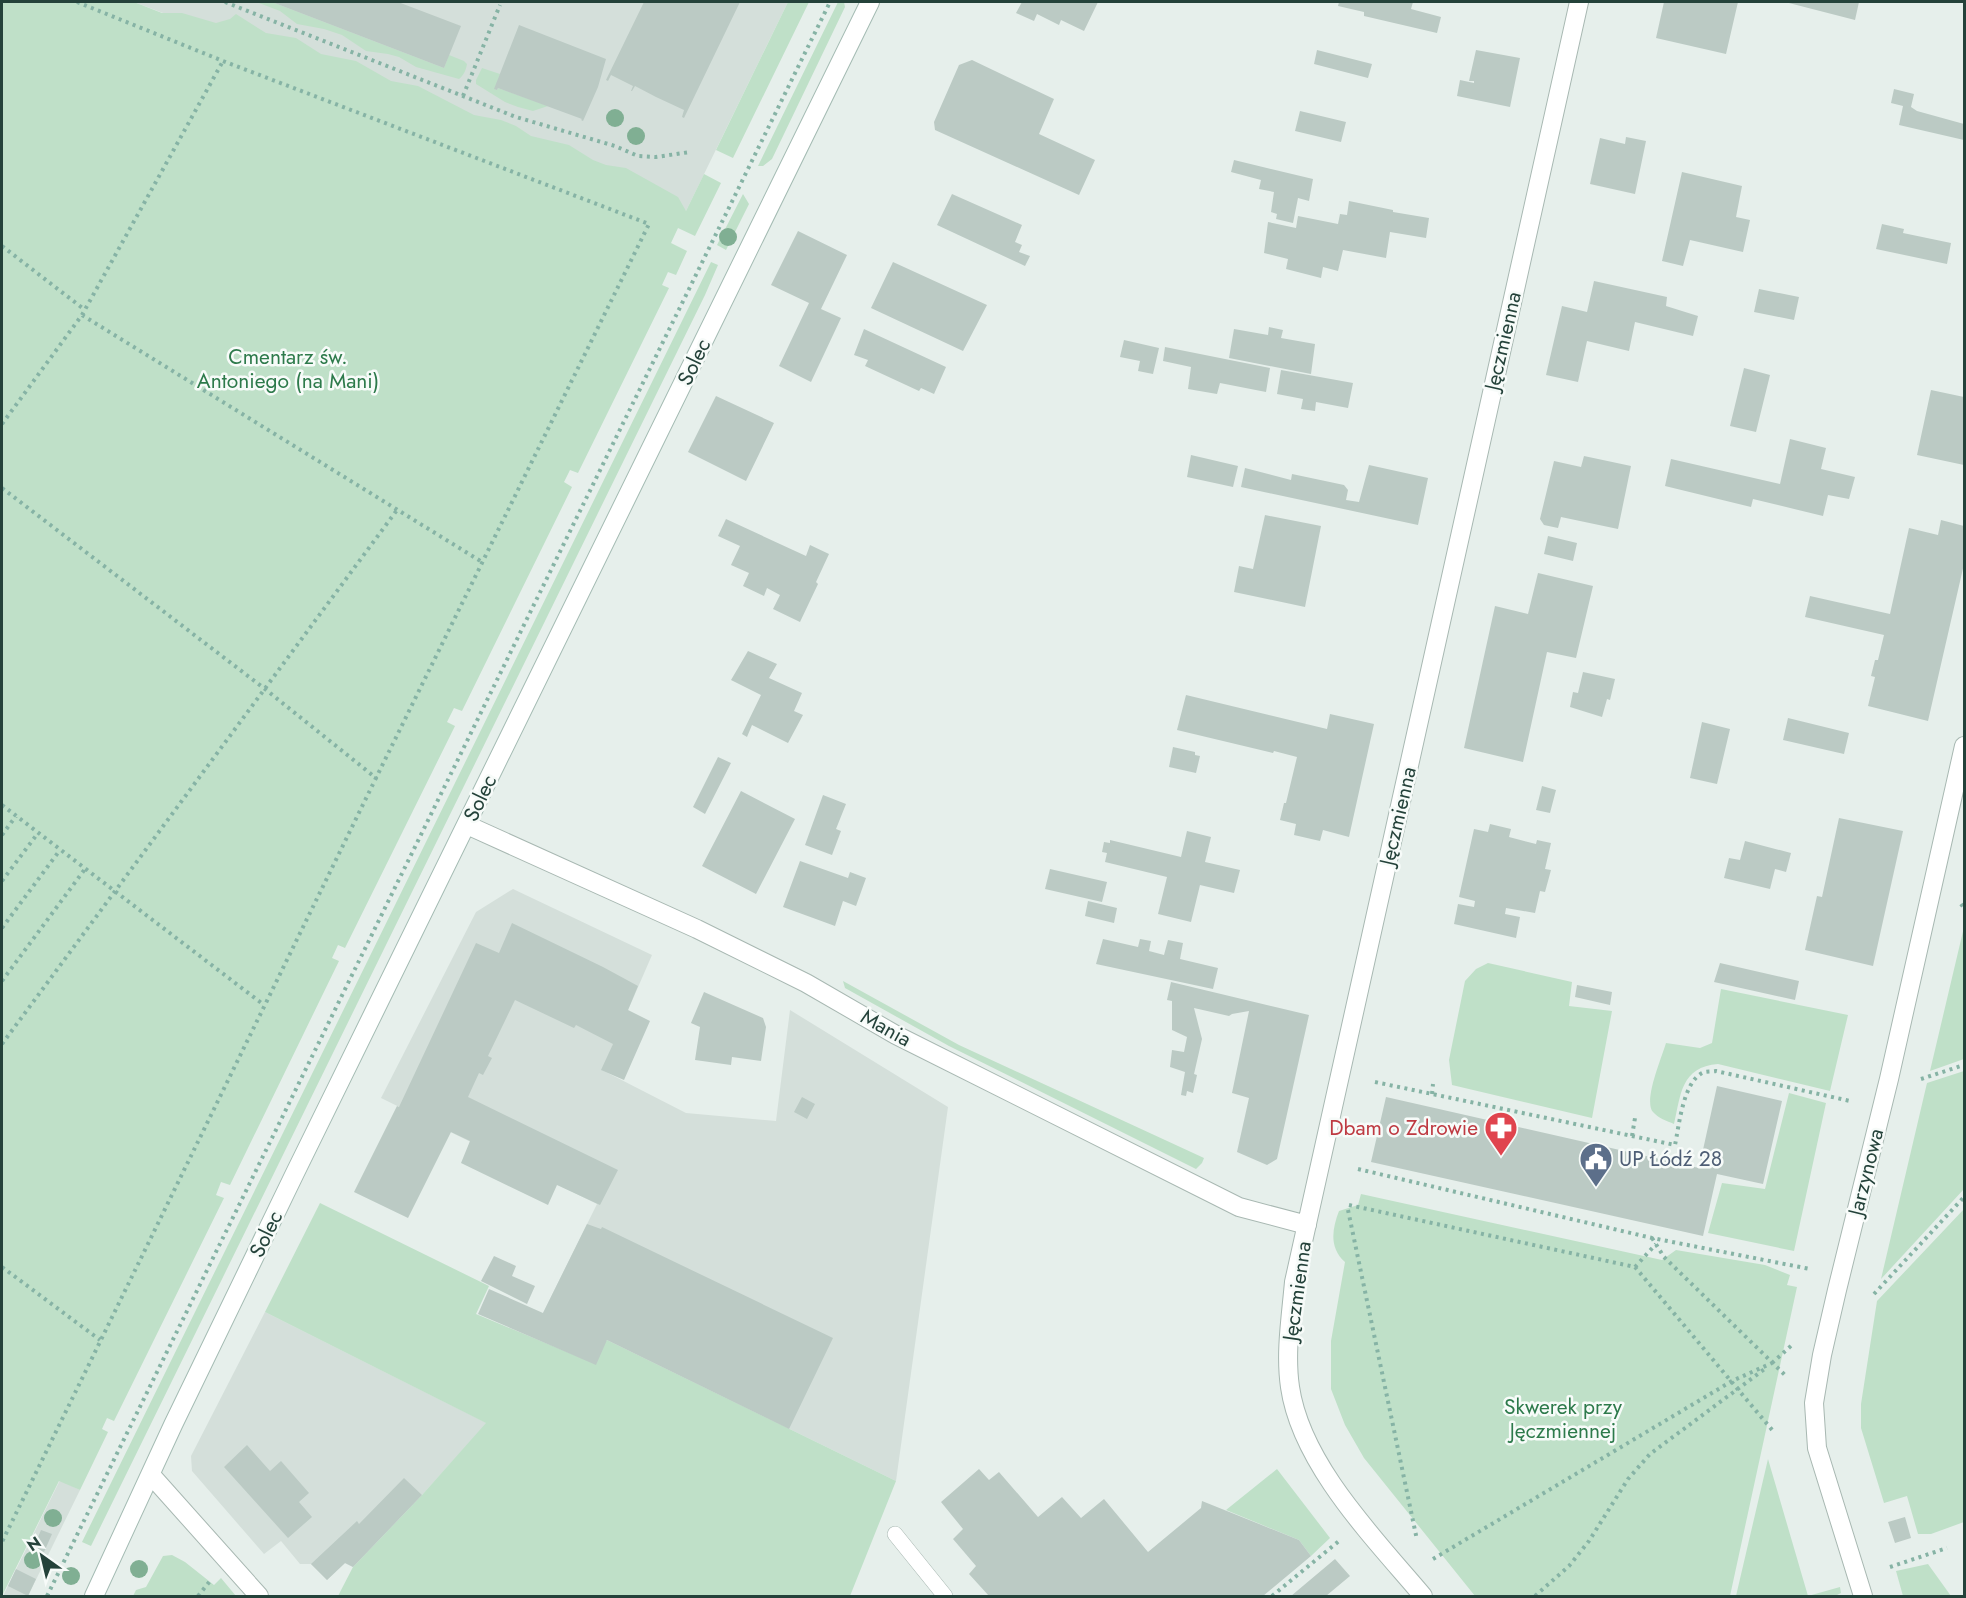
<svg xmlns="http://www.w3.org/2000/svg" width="1966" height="1598" font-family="Jost,sans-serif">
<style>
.built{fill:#d4dfda}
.green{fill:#bfe0c8}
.building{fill:#bbcac4}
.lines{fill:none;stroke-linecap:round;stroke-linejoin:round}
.service-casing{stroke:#a8b8b2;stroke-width:16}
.minor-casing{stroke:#a8b8b2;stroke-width:20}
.secondary-casing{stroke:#a4bbb3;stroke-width:20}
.path{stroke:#86b3a5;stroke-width:4;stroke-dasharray:3 4.5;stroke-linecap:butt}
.service{stroke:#fff;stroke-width:15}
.minor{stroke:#fff;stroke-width:18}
.secondary{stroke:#fff;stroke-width:18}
.tree{fill:#80af93}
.labels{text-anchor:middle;stroke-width:5;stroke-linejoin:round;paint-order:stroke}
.street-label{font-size:21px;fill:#24423a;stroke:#f7fbf9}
.park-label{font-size:21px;fill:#2d7a4b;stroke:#f7fbf9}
.health-label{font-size:21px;fill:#be3a42;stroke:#f7fbf9;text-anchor:end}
.service-label{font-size:21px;fill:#4e5e75;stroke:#f7fbf9;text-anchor:start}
</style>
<rect width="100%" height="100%" fill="#e6efeb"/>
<!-- built -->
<path class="built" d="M134 2H788L686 211Z
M513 889 652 955 602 1070 686 1113 776 1121 790 1010 948 1107 896 1481 607 1340 543 1313 597 1204 381 1098 476 912Z
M265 1312 487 1423 422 1495 353 1567 345 1563 327 1580 311 1564H300L281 1541 264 1554 192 1471 191 1456Z
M60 1480 80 1490 28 1596H3Z"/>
<!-- green -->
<path class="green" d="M2 2H134L162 13H182L216 23 230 19 236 14 266 33 296 38 321 54 356 61 391 81 418 86 474 115 501 120 516 126 531 136 569 145 593 160 606 165 626 168 678 197 686 211 704 174 721 183 695 236 678 228 671 243 687 251 676 275 668 272 662 285 669 288 578 473 570 470 564 482 572 487 462 711 454 708 447 722 455 726 345 948 338 945 332 958 339 961 230 1185 221 1182 216 1195 224 1198 114 1421 107 1418 102 1429 108 1432 80 1490 59 1481 2 1596Z
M247 2H272L444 68 449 55 464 61 467 64C466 70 464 75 459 79L416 67 399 57 388 54 366 51 342 35 324 29 297 24 280 11 259 3Z
M788 2H809L733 158 716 150Z
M838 2H844L845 7 772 159 763 166H758Z
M482 68 500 74 495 89 497 90 498 88 548 106 533 111 518 107 505 102 476 84V80Z
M743 194 749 204 726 250 717 245Z
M711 262 718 265 705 295 91 1546 82 1542Z
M1964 927V1059L1930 1071Z
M1488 963 1572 982 1569 1006 1612 1011 1592 1118 1452 1085 1449 1060 1465 981 1476 969Z
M843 981 959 1045 1204 1158 1202 1163 1196 1169 949 1046 845 988Z
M1721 989 1848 1015 1830 1091 1718 1064C1681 1067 1681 1094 1674 1124 1667 1121 1658 1118 1653 1112 1643 1101 1662 1057 1666 1043L1700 1048 1712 1043Z
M1964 1071V1189L1881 1279 1927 1083Z
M1789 1093 1826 1103 1794 1251 1708 1233 1722 1183 1765 1189Z
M1361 1194 1662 1260 1676 1250 1765 1265 1790 1275 1787 1285 1797 1287 1730 1596H1475L1364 1458 1345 1425 1331 1389V1341L1345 1262C1329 1248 1332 1229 1339 1211L1358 1205Z
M320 1203 489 1286 476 1314 591 1362 607 1340 896 1481 850 1596H338L353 1567 422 1495 486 1423 265 1312Z
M1964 1209V1522L1931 1534H1918L1907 1496 1884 1503 1861 1428V1404L1877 1301Z
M1768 1459 1808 1596 1840 1587 1841 1593 1835 1596H1736Z
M1277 1469 1330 1538 1311 1556 1299 1540 1226 1510Z
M172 1555 185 1562 214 1585 221 1578 236 1596H133L136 1590 146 1587 163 1556Z
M1928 1564 1951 1596H1903L1896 1571Z"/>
<!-- building -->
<path class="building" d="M272 2H398L461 26 444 68Z
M644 2H740L684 118 682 117 684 110 656 97 635 86 632 91H631L633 86 611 75 608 81 606 80Z
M1022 2H1098L1084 31 1061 20 1059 25 1037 14 1034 21 1016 13Z
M1339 2H1413L1411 9 1441 17 1437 33 1364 16V12L1338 6Z
M1664 2H1738L1726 54 1656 38Z
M1785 2H1859L1855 20Z
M519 25 606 59 598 87 583 121 581 120 582 119 498 88 497 90 494 89Z
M1317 50 1372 64 1368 78 1314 64Z
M1476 50 1520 58 1510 107 1457 96 1460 80 1474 83V81H1469Z
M972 60 1054 99 1039 134 1095 160 1079 195 935 130 934 122 959 65Z
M1894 89 1914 94 1911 107 1917 111 1964 124V140L1899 125 1903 106 1891 103Z
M1300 111 1346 122 1341 142 1295 131Z
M1626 137 1646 141 1635 194 1590 184 1600 138 1625 144Z
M1234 160 1313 179 1309 201 1298 198 1293 223 1276 219 1277 214 1271 212 1274 192 1259 189 1261 180 1231 172Z
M1682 172 1742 186 1736 217 1750 220 1743 252 1690 240 1683 266 1662 261Z
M952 194 1022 225 1015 242 1022 245 1019 252 1030 256 1025 266 937 225Z
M1349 201 1393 210V212L1429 218 1426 238 1390 232 1386 258 1343 250 1338 271 1323 267 1321 278 1286 269 1288 259 1264 253 1268 222 1296 228 1298 216 1338 224 1340 214 1347 215Z
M1882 224 1904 229 1903 233 1951 243 1947 264 1876 249Z
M798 231 847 255 821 309 841 318 811 382 779 366 809 303 771 285Z
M893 262 987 305 963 351 871 308Z
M1594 281 1667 297 1666 306 1698 316 1693 336 1635 322 1629 351 1587 341 1578 382 1546 375 1562 306 1587 312Z
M1759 289 1799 297 1794 320 1754 312Z
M1269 327 1283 330 1281 338 1315 344 1311 374 1229 358 1234 329 1268 335Z
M864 329 946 367 934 394 921 388 919 391 865 366 868 360 854 355Z
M1124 340 1159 348 1153 374 1138 371 1140 361 1120 357Z
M1165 347 1270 368 1266 392 1220 383 1217 394 1188 389 1191 367 1163 361Z
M1744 368 1770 375 1756 432 1730 426Z
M1281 370 1353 383 1348 408 1316 402 1315 411 1301 409 1303 399 1277 394Z
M1931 390 1964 397V465L1917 455Z
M716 396 774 423 746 481 688 452Z
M1790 439 1826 448 1821 469 1855 477 1849 499 1828 495 1823 516 1753 499 1751 507 1665 486 1671 459 1780 484Z
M1191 455 1238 466 1233 487 1187 477Z
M1584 456 1631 466 1618 529 1561 517 1558 528 1544 525 1540 519 1554 461 1581 467Z
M1369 465 1428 478 1418 525 1241 487 1245 468 1291 480 1292 474 1344 485 1348 490 1346 500 1359 502Z
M1265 515 1321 526 1305 607 1234 592 1239 566 1253 569Z
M726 519 806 556 810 545 829 554 816 582 818 584 800 622 773 609 780 595 767 588 764 596 743 586 749 573 731 565 740 546 718 536Z
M1941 520 1964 526V564L1928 721 1868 706 1875 677 1871 676 1875 660H1878L1884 635 1805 617 1810 596 1890 614 1909 528 1938 535Z
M1548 536 1577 543 1573 561 1544 554Z
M1538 573 1593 586 1576 658 1547 652 1523 762 1464 748 1495 606 1528 614Z
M748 651 777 664 769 678 802 693 794 711 803 715 788 743 752 725 747 737 742 734 761 695 731 680Z
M1583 672 1615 679 1610 700 1607 699 1602 717 1570 707 1573 692 1578 693Z
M1186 695 1327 729 1330 714 1374 724 1349 837 1323 830 1320 841 1294 835 1296 824 1280 820 1284 803H1286L1297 757 1274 751 1273 753 1269 752 1177 730Z
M1788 718 1849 733 1844 754 1783 740Z
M1702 722 1730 729 1717 784 1690 778Z
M1173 747 1195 752V755L1200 756 1196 773 1169 767Z
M718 757 731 763 705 814 693 807Z
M1542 786 1556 790 1550 813 1536 810Z
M741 791 795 819 756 894 702 866Z
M823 795 846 804 836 829 841 831 832 855 805 845Z
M1839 818 1903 831 1873 966 1805 950 1817 896 1822 897Z
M1490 824 1511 829 1509 837 1536 844 1537 840 1551 843 1545 869 1551 870 1545 892 1540 891 1535 913 1506 908 1505 914 1520 917 1516 938 1454 924 1458 904 1474 907 1475 901 1459 897 1474 829 1488 832Z
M1187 831 1211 837 1205 862 1240 870 1234 893 1200 885 1191 922 1158 914 1167 877 1105 862 1107 853 1102 852 1104 842 1110 843V840L1181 857Z
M1745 841 1791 853 1786 872 1775 869 1770 889 1724 878 1729 858 1740 860Z
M800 861 848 878 850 872 866 878 856 906 843 901 835 926 783 907Z
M1050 869 1107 882 1102 902 1045 889Z
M1088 901 1117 908 1114 923 1085 916Z
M512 923 603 967 638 986 628 1010 650 1021 624 1080 601 1070 613 1044 576 1025 574 1028 515 1000 488 1056 492 1058 483 1075 479 1073 468 1097 618 1170 600 1205 557 1185 548 1205 461 1163 470 1141 451 1132 408 1218 354 1192 397 1106 399 1107 476 943 499 953Z
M1103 939 1138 947 1140 939 1151 941 1149 951 1164 955 1168 940 1183 943 1180 959 1218 968 1213 989 1096 964Z
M1720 963 1799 981 1795 1000 1714 982Z
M1171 982 1309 1015 1277 1159 1267 1165 1237 1152 1249 1098 1232 1093 1249 1011 1232 1014 1229 1016 1194 1008 1202 1039 1194 1074 1197 1075 1193 1093 1187 1091 1186 1096 1181 1095 1185 1072 1170 1067 1172 1050 1184 1052 1187 1037 1172 1030V1001L1167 1000Z
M1577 985 1612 992 1610 1005 1575 997Z
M704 992 763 1018 766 1027 761 1061 732 1057 731 1065 695 1060 700 1027 691 1023Z
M1717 1086 1782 1101 1763 1184 1717 1174 1703 1236 1371 1162 1386 1097 1699 1168Z
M802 1097 815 1104 807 1119 794 1112Z
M587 1224 601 1229 602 1227 833 1338 789 1429 607 1340 596 1365 478 1314 489 1289 543 1313Z
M494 1256 516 1266 512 1276 535 1286 527 1304 481 1281Z
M247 1445 270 1471 281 1461 309 1493 299 1502 312 1517 288 1538 224 1467Z
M979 1469 989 1480 999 1472 1038 1517 1062 1497 1081 1518 1104 1499 1148 1552 1201 1508 1202 1501 1299 1540 1311 1556 1263 1596H1001L1000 1595 989 1596 969 1574 976 1566 953 1539 963 1529 941 1502Z
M404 1478 422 1495 353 1567 345 1563 327 1580 311 1564 357 1521 359 1524Z
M1905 1517 1911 1538 1895 1543 1888 1522Z
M41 1530 52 1534 44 1552 34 1547Z
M1335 1559 1350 1576 1326 1596H1291Z
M16 1569 36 1579 28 1596 8 1586Z"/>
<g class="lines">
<!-- service casing -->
<g class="service-casing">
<path id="service" d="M895 1534 945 1596"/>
</g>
<!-- minor casing -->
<g class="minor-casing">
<path id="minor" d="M467 825 697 929 806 983 896 1035 1239 1207 1307 1225
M151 1475 259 1596
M1423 1596C1374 1538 1301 1464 1290 1387 1285 1353 1291 1316 1294 1282L1579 2
M1863 1596 1817 1448 1814 1403 1822 1355 1837 1290 1889 1079 1964 746"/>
</g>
<!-- secondary casing -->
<g class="secondary-casing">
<path id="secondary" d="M94 1596 173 1425 295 1173 870 2"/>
</g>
<!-- path -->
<path class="path" d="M77 2 223 61 649 224 376 778
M225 2 516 117 615 146 638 156 656 157 690 152
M463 96 500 5
M2 246 85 310
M82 315 482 562
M2 424 82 315 223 61
M2 488 265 689 376 778 2 1542
M2 805 264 1005
M2 835 16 816
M2 881 38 833
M1961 904 1964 908
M2 928 60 850
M2 981 85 869
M2 1044 397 510
M1921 1079 1964 1065
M1375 1082 1675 1145C1679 1126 1683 1083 1702 1073 1706 1071 1712 1072 1716 1071L1850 1101
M1432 1094 1433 1084
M1632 1136 1635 1118
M1358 1169 1652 1238 1810 1269
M1349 1205 1635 1267 1773 1431
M1348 1210 1417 1540
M1652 1238 1664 1257 1786 1376
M2 1267 100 1340
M1635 1267 1656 1244
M1874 1294 1964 1197
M1772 1363 1793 1344
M1433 1559 1732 1381 1772 1363
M1890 1567 1947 1548
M47 1596 830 2
M198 1596 210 1581
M1272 1596 1339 1541
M1535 1596 1569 1566 1589 1541 1628 1479 1650 1454 1766 1368"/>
<!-- service -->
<use href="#service" class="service"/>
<!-- minor -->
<use href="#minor" class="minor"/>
<!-- secondary -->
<use href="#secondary" class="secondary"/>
</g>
<!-- trees -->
<g class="tree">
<circle cx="615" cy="118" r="9"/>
<circle cx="636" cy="136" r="9"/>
<circle cx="728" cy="237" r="9"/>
<circle cx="53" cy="1518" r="9"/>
<circle cx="33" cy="1560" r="9"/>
<circle cx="139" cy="1569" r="9"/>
<circle cx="71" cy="1576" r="9"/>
</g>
<!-- icons -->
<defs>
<g id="pharmacy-pin" transform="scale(1.725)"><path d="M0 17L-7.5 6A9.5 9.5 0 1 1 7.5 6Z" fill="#e0444e" stroke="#f7fbf9"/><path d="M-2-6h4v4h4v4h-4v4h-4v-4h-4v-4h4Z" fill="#fff"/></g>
<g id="civic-pin" transform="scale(1.725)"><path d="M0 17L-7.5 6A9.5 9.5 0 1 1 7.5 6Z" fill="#5c6f8a" stroke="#f7fbf9"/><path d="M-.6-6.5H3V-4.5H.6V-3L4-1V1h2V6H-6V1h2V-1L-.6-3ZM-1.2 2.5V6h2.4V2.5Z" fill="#fff"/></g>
</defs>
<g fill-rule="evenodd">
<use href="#pharmacy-pin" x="1501" y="1128"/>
<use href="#civic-pin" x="1596" y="1159"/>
</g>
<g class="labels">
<!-- street labels -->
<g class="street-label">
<text transform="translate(1503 341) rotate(-77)" y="7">Jęczmienna</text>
<text transform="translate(694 362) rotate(-64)" y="7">Solec</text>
<text transform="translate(480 798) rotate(-64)" y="7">Solec</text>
<text transform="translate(1398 816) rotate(-77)" y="7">Jęczmienna</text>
<text transform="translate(886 1028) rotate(29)" y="7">Mania</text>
<text transform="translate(1866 1172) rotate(-76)" y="7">Jarzynowa</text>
<text transform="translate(266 1234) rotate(-64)" y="7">Solec</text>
<text transform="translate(1297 1291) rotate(-82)" y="7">Jęczmienna</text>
</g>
<!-- park labels -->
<g class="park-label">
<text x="288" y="364">Cmentarz św.<tspan x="288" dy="24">Antoniego (na Mani)</tspan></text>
<text x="1563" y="1414">Skwerek przy<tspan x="1563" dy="24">Jęczmiennej</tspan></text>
</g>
<!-- health labels -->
<g class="health-label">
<text x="1478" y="1135">Dbam o Zdrowie</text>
</g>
<!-- service labels -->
<g class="service-label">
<text x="1619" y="1166">UP Łódź 28</text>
</g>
</g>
<!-- border -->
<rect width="1966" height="1598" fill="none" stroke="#24423a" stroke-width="6"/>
<!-- north arrow -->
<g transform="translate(42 1556) rotate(326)" stroke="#f7fbf9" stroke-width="4.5" paint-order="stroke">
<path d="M0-4.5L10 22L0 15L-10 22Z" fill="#24423a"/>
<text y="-9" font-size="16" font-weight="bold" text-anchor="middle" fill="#24423a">N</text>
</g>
</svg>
